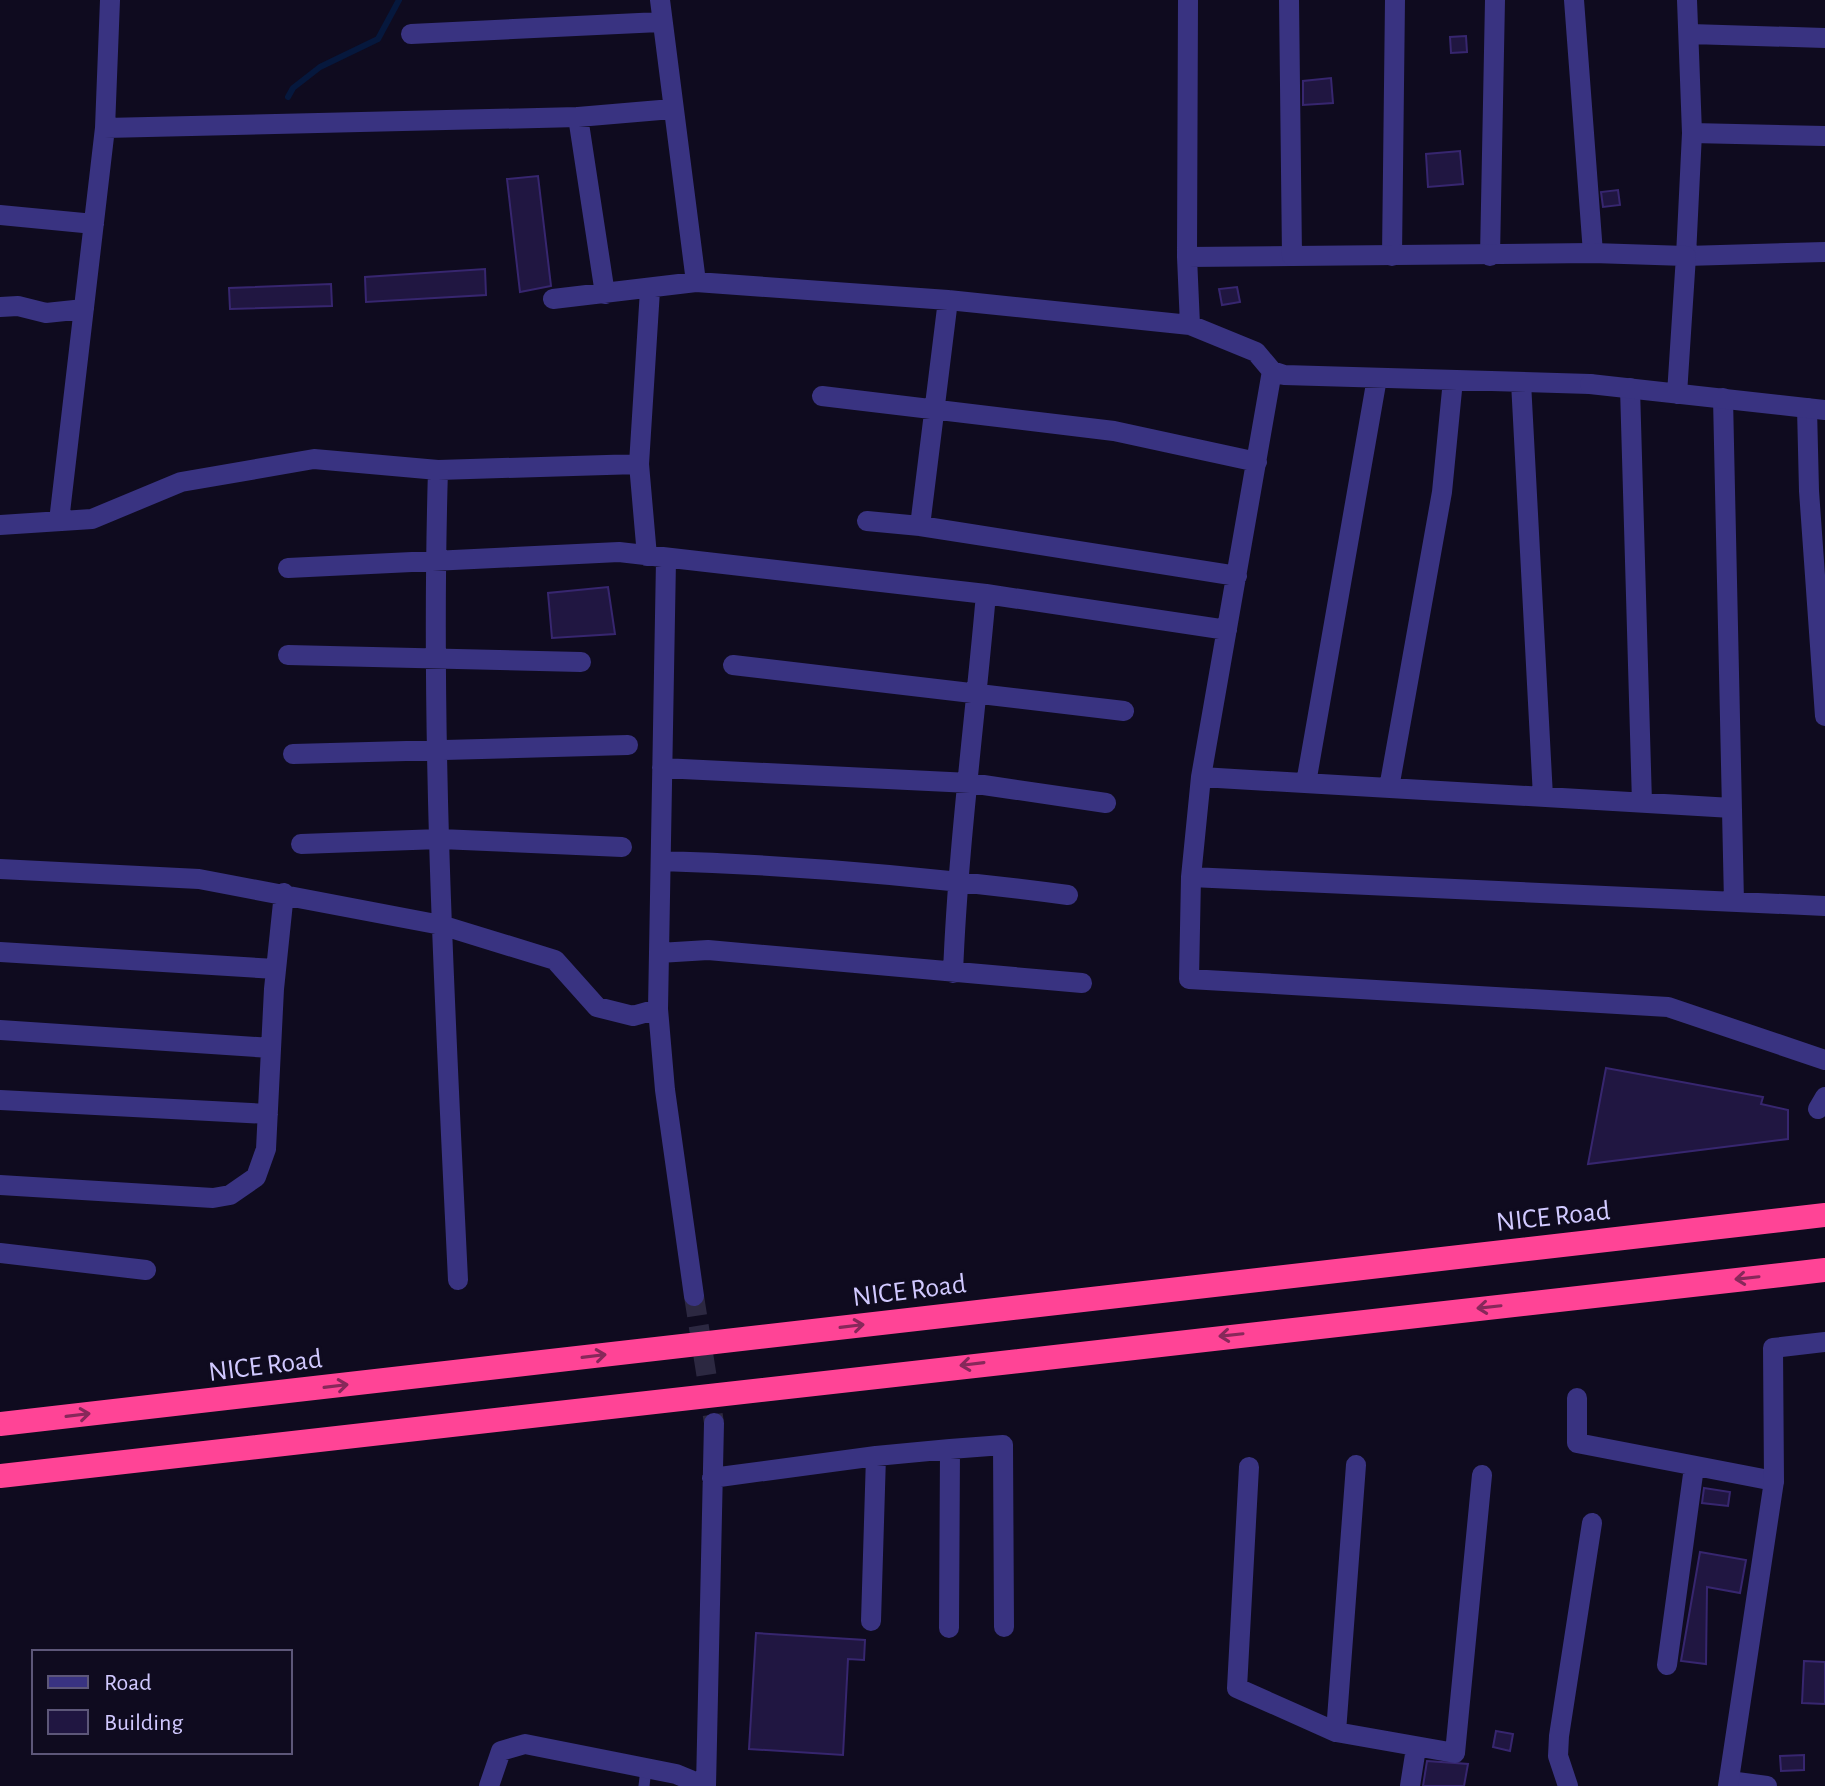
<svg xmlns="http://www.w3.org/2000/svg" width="1825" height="1786" font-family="'Alegreya Sans',sans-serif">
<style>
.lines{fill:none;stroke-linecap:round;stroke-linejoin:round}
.stream{stroke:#06183d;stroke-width:6}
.building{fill:#201641;stroke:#37266f;stroke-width:2}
.minor-tunnel{stroke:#2c2841;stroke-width:20;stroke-dasharray:20 10;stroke-linecap:butt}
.service{stroke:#393381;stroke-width:11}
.minor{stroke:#393381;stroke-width:20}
.tertiary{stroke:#393381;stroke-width:20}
.motorway{stroke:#ff4496;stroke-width:24}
.oneway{stroke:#87285a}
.labels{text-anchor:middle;stroke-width:6;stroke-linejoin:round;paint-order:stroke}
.street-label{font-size:28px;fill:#d1c9ff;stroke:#0f0b1f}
</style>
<rect width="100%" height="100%" fill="#0f0b1f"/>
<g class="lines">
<!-- stream -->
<path class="stream" d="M288 97 293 88 320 67 378 39 399 0"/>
</g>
<!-- building -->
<path class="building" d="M1466 36 1467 52 1451 53 1450 37Z
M1331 78 1333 103 1303 105V81Z
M1460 151 1463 184 1428 187 1426 154Z
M538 176 551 286 520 292 507 179Z
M1618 190 1620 205 1603 207 1601 192Z
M485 269 486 295 366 302 365 277Z
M331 284 332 306 230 309 229 288Z
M1237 287 1240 302 1222 305 1219 289Z
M608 587 615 634 552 638 548 593Z
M1606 1068 1763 1097 1761 1104 1788 1110V1139L1588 1164Z
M1704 1488 1730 1492 1728 1506 1702 1503Z
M1700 1552 1746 1560 1740 1593 1707 1587 1706 1664 1681 1661Z
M756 1633 865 1640 864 1660 848 1659 843 1755 749 1749Z
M1804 1661 1825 1662V1704L1802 1703Z
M1496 1731 1513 1734 1510 1751 1493 1747Z
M1804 1755V1770L1781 1771 1780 1756Z
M1427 1761 1468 1764 1464 1786H1423Z"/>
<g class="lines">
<!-- minor-tunnel -->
<path class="minor-tunnel" d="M694 1296 714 1423"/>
<!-- service -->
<path class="service" d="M644 1786 646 1769"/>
<!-- minor -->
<path class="minor" d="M1188 0 1187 257 1292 256
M1574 0 1593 253
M1687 0 1692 133 1686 256 1825 252
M411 34 660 22
M1690 34 1825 38
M578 117 605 294
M105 128 578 117 672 109
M1692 133 1825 136
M0 215 94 224
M1392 256 1395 0
M1490 256 1495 0
M1187 257 1190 325
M696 282 948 300 1190 325 1256 352 1272 371
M553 299 696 282 660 0
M0 307 18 306 46 313 84 309
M1521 382 1543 797
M1590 384 1284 375 1272 371 1201 777 1191 877 1189 979 1668 1007 1825 1060
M1630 388 1642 803
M822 396 1114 431 1257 462
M1723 398 1734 902
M1807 408 1809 491 1825 716
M438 470C430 740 445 1010 458 1280
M59 521 105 128 110 0
M867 521 920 526 1237 576
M0 525 92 519 181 482 314 459 438 470 639 464
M920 526 948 300
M647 556 639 464 650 290
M666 560 658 1009 665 1090 694 1296
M288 568 619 552 986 594 1227 630
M288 655 581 662
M733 665 1124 711
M293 754 628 745
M662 768 970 783 1106 803
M1201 777 1732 808
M1306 783 1377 378
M1389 788 1442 492 1453 380
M301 844 440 839 622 847
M661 861C797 865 933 877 1068 895
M0 869 199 879 441 925 555 960 597 1007 633 1016 658 1009
M1191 877 1825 906
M0 952 276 969
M659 953 708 950 1082 983
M953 973C958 846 975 720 986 594
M0 1030 271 1048
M0 1100 268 1114
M1818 1109 1825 1097
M0 1185 213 1198 230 1195 256 1177 266 1149 274 989 284 893
M0 1253 146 1270
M1577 1398V1443L1774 1481
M1356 1465 1336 1732 1455 1753 1482 1475
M1249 1467 1237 1688 1336 1732
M712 1478 876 1456
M871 1621 876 1456 950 1449
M949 1628 950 1449 1003 1445 1004 1627
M1667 1665 1694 1467
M1729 1781 1767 1786
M489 1786 501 1751 525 1744 676 1774 705 1786
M706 1786 714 1423
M1410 1786 1416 1748
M1568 1786 1558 1756 1559 1736 1592 1523"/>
<!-- tertiary -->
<path class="tertiary" d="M1289 0 1292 256 1593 253 1686 256 1677 394
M1590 384 1825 410
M1728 1786 1774 1481 1773 1348 1825 1342"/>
<!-- motorway -->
<path class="motorway" d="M0 1424 1825 1215
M0 1476 1825 1270"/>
</g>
<!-- one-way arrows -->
<defs><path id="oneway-shaft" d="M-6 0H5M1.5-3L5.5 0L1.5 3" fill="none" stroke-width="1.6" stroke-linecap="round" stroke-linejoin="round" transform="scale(2)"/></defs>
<g class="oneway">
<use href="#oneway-shaft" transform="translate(1747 1278) rotate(174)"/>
<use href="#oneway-shaft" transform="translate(1489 1307) rotate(174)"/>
<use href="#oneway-shaft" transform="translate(852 1326) rotate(-7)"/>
<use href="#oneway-shaft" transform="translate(1231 1335) rotate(174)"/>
<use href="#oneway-shaft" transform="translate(594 1356) rotate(-7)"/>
<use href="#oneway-shaft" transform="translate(972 1364) rotate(173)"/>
<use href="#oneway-shaft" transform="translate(336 1386) rotate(-7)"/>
<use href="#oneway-shaft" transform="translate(78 1415) rotate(-7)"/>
</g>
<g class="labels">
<!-- street labels -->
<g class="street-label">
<text transform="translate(1553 1215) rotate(-6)" y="10">NICE Road</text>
<text transform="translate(909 1289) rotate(-7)" y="10">NICE Road</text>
<text transform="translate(265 1364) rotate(-7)" y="10">NICE Road</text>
</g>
</g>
<!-- legend -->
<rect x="32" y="1650" width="260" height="104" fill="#0f0b1f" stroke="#5d5779" stroke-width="2"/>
<rect x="48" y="1676" width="40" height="12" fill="#393381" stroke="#5d5779" stroke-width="2"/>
<text x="104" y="1690" font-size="24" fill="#d1c9ff">Road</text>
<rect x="48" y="1710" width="40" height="24" fill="#201641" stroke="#5d5779" stroke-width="2"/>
<text x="104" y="1730" font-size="24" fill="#d1c9ff">Building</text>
</svg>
